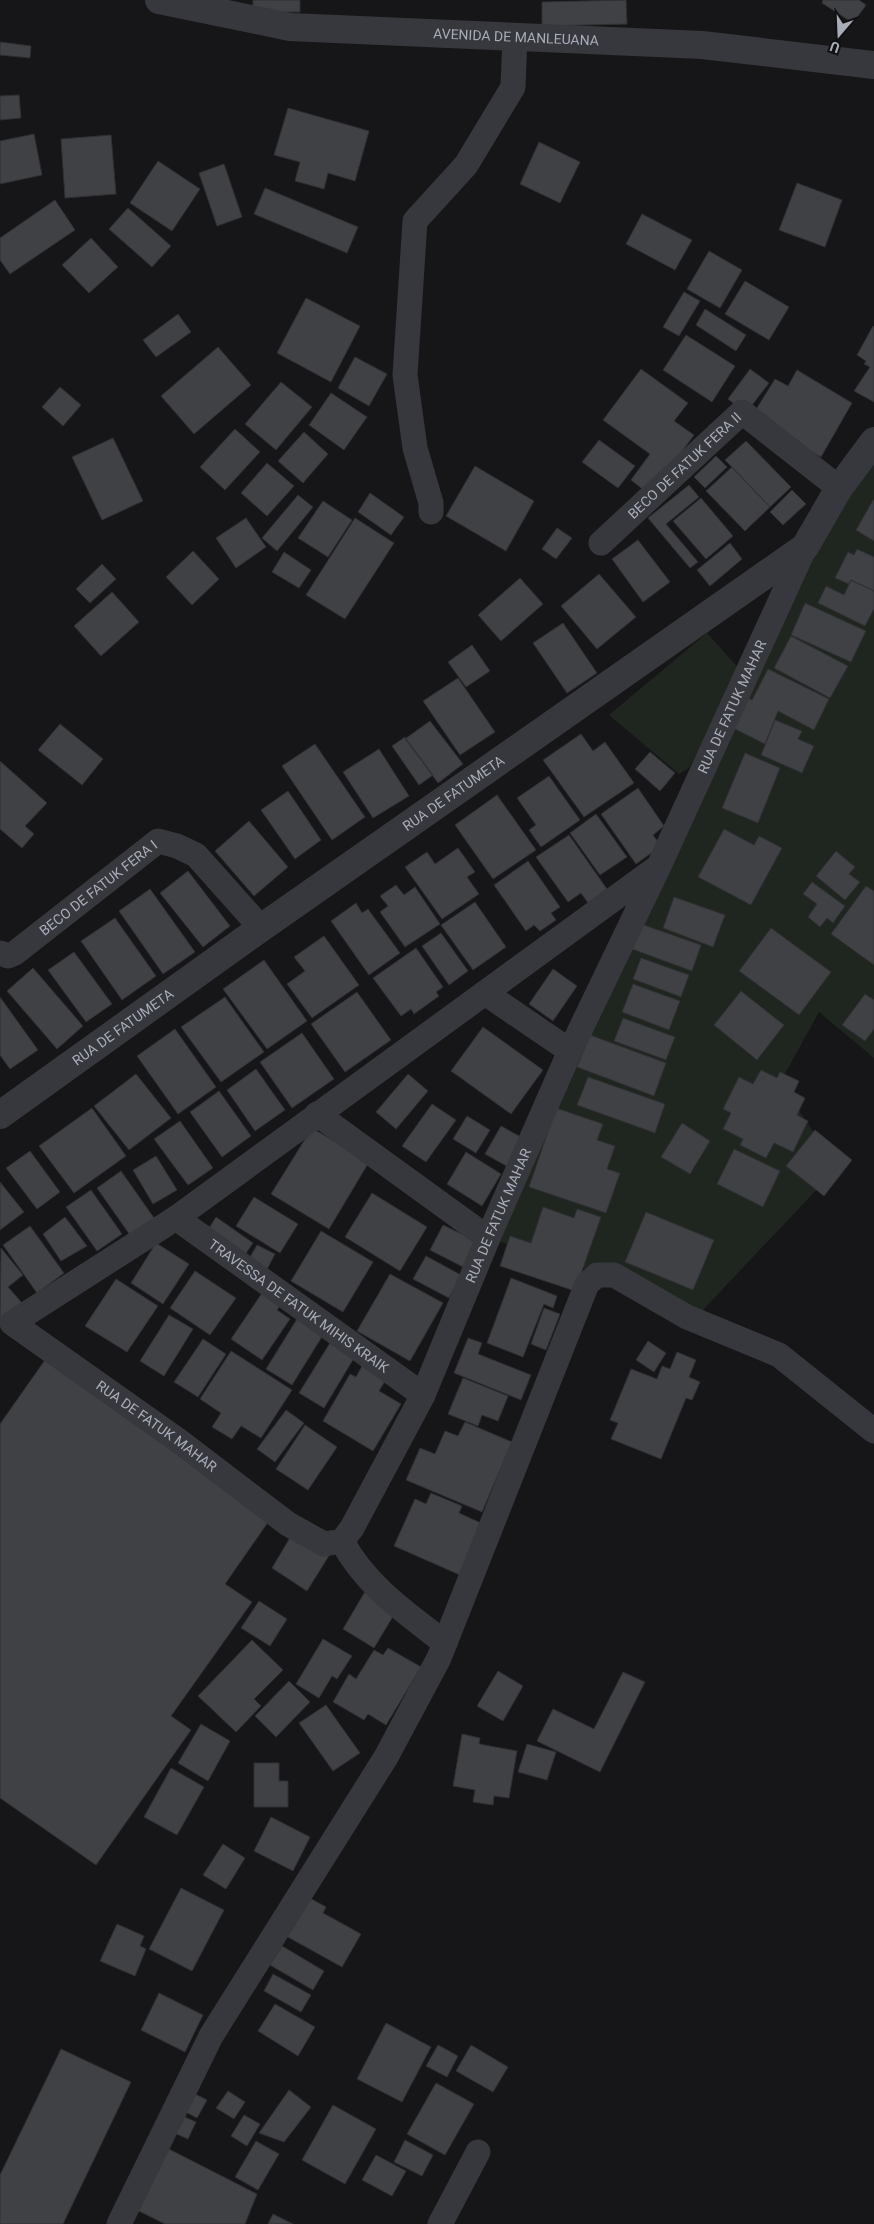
<svg xmlns="http://www.w3.org/2000/svg" width="874" height="2224" font-family="Roboto,sans-serif">
<style>
.green{fill:#1e261f}
.building{fill:#404145;stroke:#303034}
.lines{fill:none;stroke-linecap:round;stroke-linejoin:round}
.minor{stroke:#37383d;stroke-width:25}
.tertiary{stroke:#37383d;stroke-width:28}
.labels{text-anchor:middle;stroke-width:4;stroke-linejoin:round;paint-order:stroke}
.street-label{font-size:14px;fill:#a8adb8;stroke:#111113}
</style>
<rect width="100%" height="100%" fill="#161618"/>
<!-- green -->
<path class="green" d="M874 441V1058L819 1012 780 1083 838 1167 702 1311 599 1273 488 1238 805 547Z
M707 633 742 672 689 768 679 774 609 715Z"/>
<!-- building -->
<path class="building" d="M253 0H300V12H253Z
M626 0 627 24 542 26V2Z
M823 0H859L866 5 853 23 822 3Z
M0 42 31 46 30 58 0 55Z
M19 95 21 118 0 120V96Z
M288 108 369 131 355 181 328 173 324 189 295 181 300 162 274 155Z
M34 134 42 175 0 184V141Z
M111 135 116 194 65 198 61 139Z
M539 142 580 162 560 203 520 184Z
M158 161 200 189 172 231 130 203Z
M224 164 242 217 217 226 199 173Z
M797 183 842 200 825 247 779 230Z
M265 188 358 227 347 253 254 214Z
M55 200 75 230 10 274 0 260V238Z
M128 208 171 246 152 267 109 229Z
M642 214 692 240 675 270 626 244Z
M91 238 118 267 89 293 62 265Z
M709 251 742 270 720 308 687 289Z
M745 281 789 307 769 340 725 314Z
M684 292 700 301 679 336 663 327Z
M306 298 360 326 331 382 277 353Z
M705 309 746 335 736 351 696 325Z
M178 314 191 332 156 357 143 340Z
M873 326 874 327V402L854 391 870 367 864 364 866 361 857 355Z
M686 335 735 366 712 402 663 370Z
M218 347 251 385 194 434 161 396Z
M355 357 387 374 369 406 338 388Z
M641 369 688 403 674 421 694 435 650 495 631 480 650 454 603 420Z
M750 369 769 383 746 413 728 399Z
M797 370 852 403 821 457 752 416 775 379 788 386Z
M281 382 312 407 276 450 245 424Z
M60 387 81 405 63 426 42 407Z
M331 393 367 417 344 450 309 425Z
M235 429 260 452 225 490 200 467Z
M304 432 328 454 303 483 278 461Z
M113 438 143 501 102 520 72 457Z
M599 440 635 466 618 488 582 462Z
M746 441 791 487 770 507 725 460Z
M716 456 727 467 705 488 694 477Z
M267 463 294 486 267 516 241 493Z
M475 466 534 501 506 551 446 516Z
M732 467 770 507 745 531 706 491Z
M689 485 699 497 666 524 698 562 690 568 648 518Z
M792 490 806 504 783 525 770 512Z
M370 493 404 517 391 535 358 512Z
M298 495 313 507 277 551 262 538Z
M701 498 733 536 706 559 673 521Z
M873 500H874V541L856 530Z
M323 501 352 520 328 557 298 538Z
M246 518 266 547 236 568 216 538Z
M355 518 394 543 345 619 306 595Z
M557 528 572 538 556 559 542 549Z
M638 540 670 582 643 602 612 559Z
M730 543 742 559 710 586 697 570Z
M857 549 874 557V591L851 580 849 584 835 578 848 552 854 555Z
M193 551 219 579 192 605 166 577Z
M284 552 311 570 299 588 272 572Z
M102 564 116 579 90 603 76 589Z
M599 574 636 617 597 649 561 606Z
M520 578 543 604 501 641 478 615Z
M851 580 874 591V609L865 626 818 603 826 586 844 595Z
M112 592 139 622 101 656 74 626Z
M805 603 866 631 851 662 791 635Z
M563 623 597 673 567 693 533 643Z
M791 636 848 666 830 698 774 668Z
M472 645 490 671 466 687 448 662Z
M768 669 829 699 814 730 778 711 765 744 725 724 740 694 752 700Z
M458 678 495 732 460 755 423 701Z
M775 720 802 731 798 739 814 746 802 773 761 755Z
M430 721 463 764 438 783 405 739Z
M60 724 103 759 82 785 38 750Z
M581 734 593 751 605 742 634 783 584 817 543 760Z
M405 737 433 775 419 785 392 746Z
M315 744 365 817 332 840 282 766Z
M379 749 409 796 373 818 343 772Z
M650 752 675 773 660 791 635 769Z
M745 753 780 768 758 823 722 808Z
M0 761 47 803 25 826 34 834 22 848 0 829Z
M549 776 580 820 541 847 529 830 536 825 517 798Z
M638 788 664 826 653 835 661 846 636 864 601 814Z
M288 791 321 840 295 859 261 810Z
M497 795 536 850 493 879 455 825Z
M596 814 627 857 600 875 570 833Z
M249 821 288 867 254 896 215 851Z
M724 829 754 845 759 836 782 848 751 905 698 877Z
M569 835 607 889 588 903 581 893 568 902 536 857Z
M458 848 475 872 467 877 479 894 442 919 405 867 427 852 435 864Z
M836 851 855 867 849 874 860 882 845 900 816 876Z
M528 861 560 907 551 913 556 920 540 931 534 925 526 931 494 885Z
M188 871 230 926 203 947 160 893Z
M812 882 845 906 833 923 827 918 820 927 808 917 817 904 803 894Z
M396 885 404 895 415 887 440 924 405 947 380 912 388 906 380 896Z
M866 886 874 891V965L831 934Z
M150 889 195 952 163 974 119 911Z
M674 897 725 915 713 947 663 928Z
M475 902 506 947 473 970 441 925Z
M356 903 362 913 368 909 400 953 369 975 331 921Z
M115 918 156 976 122 1000 81 941Z
M641 924 701 945 692 971 632 949Z
M771 928 831 972 799 1015 739 971Z
M441 933 468 971 449 985 422 946Z
M324 936 359 985 312 1018 287 984 305 971 294 957Z
M416 948 443 987 436 992 439 996 414 1014 411 1009 401 1016 373 978Z
M74 952 112 1004 86 1022 48 970Z
M641 958 689 975 681 997 633 979Z
M264 960 307 1021 267 1049 223 989Z
M33 968 83 1026 57 1049 7 991Z
M553 969 577 986 553 1021 529 1004Z
M633 984 680 1001 669 1030 622 1012Z
M741 991 784 1025 757 1060 714 1025Z
M357 992 391 1040 345 1072 311 1024Z
M865 994 874 1000V1029L865 1041 842 1025Z
M0 997 38 1050 10 1069 0 1055Z
M225 997 264 1052 221 1082 181 1027Z
M623 1018 675 1037 666 1060 614 1041Z
M483 1027 543 1070 511 1114 451 1071Z
M175 1029 216 1087 178 1114 137 1056Z
M302 1033 334 1079 292 1108 260 1062Z
M590 1035 666 1063 654 1096 577 1067Z
M256 1069 285 1110 255 1131 227 1090Z
M761 1070 777 1078 780 1072 799 1081 794 1092 805 1098 797 1115 808 1121 793 1152 774 1143 766 1158 740 1145 743 1139 723 1129 731 1113 723 1109 739 1077 753 1084Z
M136 1074 171 1118 129 1150 94 1106Z
M408 1074 428 1091 396 1129 376 1112Z
M588 1077 665 1104 655 1133 577 1105Z
M219 1091 251 1136 222 1157 190 1112Z
M432 1104 456 1120 426 1162 402 1146Z
M92 1108 126 1156 74 1193 39 1146Z
M556 1108 603 1124 597 1140 615 1146 607 1169 620 1173 606 1213 529 1187Z
M467 1116 490 1130 476 1153 453 1139Z
M180 1121 213 1168 188 1185 154 1139Z
M682 1123 710 1141 690 1174 661 1157Z
M501 1126 528 1141 512 1169 485 1154Z
M312 1128 369 1162 329 1229 271 1194Z
M815 1130 852 1160 824 1196 786 1166Z
M734 1149 780 1171 763 1207 717 1184Z
M30 1151 60 1192 37 1209 6 1168Z
M466 1152 501 1174 482 1206 447 1184Z
M156 1156 177 1190 153 1204 133 1170Z
M121 1171 154 1218 130 1235 97 1188Z
M0 1182 24 1212 0 1230Z
M91 1190 122 1234 97 1251 66 1207Z
M372 1193 427 1227 400 1271 345 1237Z
M254 1197 298 1224 280 1253 236 1226Z
M543 1207 574 1218 577 1209 601 1217 575 1291 500 1266 510 1236 531 1243Z
M646 1212 714 1240 693 1290 625 1262Z
M65 1217 87 1246 61 1261 43 1234Z
M216 1217 253 1243 240 1262 204 1236Z
M443 1225 476 1241 463 1267 430 1250Z
M30 1226 64 1273 37 1293 3 1245Z
M321 1231 373 1262 343 1312 291 1281Z
M156 1243 189 1264 163 1304 131 1283Z
M257 1245 275 1254 265 1273 246 1264Z
M1 1248 23 1275 8 1287 22 1303 0 1320Z
M426 1256 461 1275 449 1298 413 1279Z
M195 1271 236 1298 210 1335 170 1308Z
M390 1274 443 1303 410 1361 357 1331Z
M511 1278 557 1296 553 1308 544 1304 523 1357 487 1343Z
M116 1279 158 1306 127 1352 85 1326Z
M262 1293 280 1306 277 1310 290 1319 262 1360 231 1339Z
M544 1308 560 1314 546 1350 531 1344Z
M169 1315 193 1329 164 1376 140 1361Z
M297 1319 323 1335 292 1385 266 1369Z
M468 1338 482 1343 478 1354 531 1375 521 1400 454 1373Z
M203 1339 226 1354 198 1397 174 1382Z
M648 1341 666 1353 654 1372 636 1360Z
M330 1343 354 1358 324 1408 299 1393Z
M52 1350 278 1508 225 1584 252 1602 171 1716 191 1730 96 1865 0 1798V1424Z
M231 1351 292 1390 261 1438 241 1426 232 1439 212 1427 221 1413 200 1399Z
M677 1352 696 1360 689 1377 700 1382 692 1400 686 1398 661 1459 611 1439 618 1423 610 1420 631 1369 657 1379 662 1366 670 1369Z
M366 1359 390 1373 379 1391 401 1404 373 1451 323 1421 350 1374 356 1377Z
M463 1378 508 1396 498 1421 482 1415 478 1426 448 1414Z
M286 1410 304 1423 275 1462 257 1449Z
M465 1422 512 1442 482 1512 406 1480 420 1448 435 1454 445 1431 458 1436Z
M305 1425 337 1447 308 1490 276 1469Z
M431 1493 462 1506 459 1513 483 1524 460 1575 394 1546 415 1499 426 1504Z
M294 1531 330 1554 307 1591 272 1568Z
M366 1590 398 1608 374 1648 343 1629Z
M259 1601 287 1619 270 1646 241 1628Z
M323 1639 352 1656 337 1679 332 1676 319 1698 296 1684Z
M252 1640 283 1670 254 1699 261 1706 236 1732 198 1696Z
M388 1648 421 1667 386 1725 368 1714 364 1720 333 1702 349 1674 356 1679 374 1650 383 1655Z
M498 1671 523 1686 503 1721 477 1706Z
M623 1672 645 1682 600 1772 537 1741 553 1709 594 1729Z
M289 1681 310 1702 276 1737 255 1716Z
M326 1705 360 1753 333 1771 299 1723Z
M201 1724 230 1741 208 1781 178 1763Z
M462 1734 480 1738 479 1744 517 1751 509 1798 494 1796 493 1805 473 1802 475 1790 453 1786Z
M527 1744 556 1752 547 1780 518 1772Z
M254 1763H279V1781H288V1807H254Z
M171 1768 204 1787 177 1835 144 1817Z
M271 1817 310 1837 293 1871 254 1851Z
M223 1844 245 1858 226 1889 203 1875Z
M181 1888 224 1910 192 1971 149 1949Z
M308 1897 326 1907 323 1913 361 1934 342 1967 286 1936Z
M117 1924 144 1936 140 1946 146 1949 135 1976 100 1961Z
M282 1946 324 1971 313 1990 270 1965Z
M273 1974 311 1995 301 2012 264 1991Z
M159 1993 203 2015 185 2052 141 2030Z
M275 2004 315 2027 298 2056 258 2031Z
M386 2023 431 2047 402 2102 357 2079Z
M438 2045 458 2056 447 2077 426 2066Z
M471 2045 508 2067 493 2092 456 2071Z
M61 2049 131 2082 63 2224H0V2175Z
M436 2083 474 2104 445 2155 407 2134Z
M289 2090 311 2107 284 2142 259 2133Z
M228 2091 245 2102 234 2119 216 2108Z
M191 2092 207 2100 197 2118 182 2110Z
M333 2105 376 2129 345 2184 302 2160Z
M178 2114 196 2122 188 2139 170 2131Z
M244 2115 260 2124 247 2146 231 2136Z
M405 2140 433 2155 422 2176 394 2162Z
M256 2141 279 2154 258 2190 235 2177Z
M161 2145 257 2194 245 2224H165L133 2208Z
M376 2155 406 2171 392 2196 362 2180Z
M273 2214 293 2224H268Z"/>
<g class="lines">
<!-- minor -->
<g class="minor">
<path d="M431 512V503L415 448 405 375 415 221 466 165 513 87 515 36"/>
<path id="s1" d="M601 543 742 412 839 488"/>
<path id="s2" d="M659 866 176 1218 12 1323 179 1441 288 1524 324 1544 342 1541 352 1528 423 1395 488 1238 570 1051 659 866 805 547"/>
<path id="s3" d="M0 953 8 956 15 953 158 841 177 846 196 855 261 928"/>
<path d="M485 993 570 1051"/>
<path d="M317 1114 488 1238"/>
<path id="s4" d="M176 1218 423 1395"/>
<path d="M342 1541C365 1585 406 1613 445 1643"/>
<path d="M119 2224 211 2036 386 1757 439 1658 587 1284 597 1275H614L687 1317 779 1355 874 1431"/>
<path d="M440 2224 478 2152"/>
</g>
<!-- tertiary -->
<g class="tertiary">
<path id="s5" d="M159 0 290 27 702 45 874 65"/>
<path id="s6" d="M0 1115 261 928 805 547 839 488 874 441"/>
</g>
</g>
<g class="labels">
<!-- street labels -->
<g class="street-label">
<text dy="5" stroke="none"><textPath href="#s5" startOffset="360">AVENIDA DE MANLEUANA</textPath></text>
<text dy="5" stroke="none"><textPath href="#s1" startOffset="114">BECO DE FATUK FERA II</textPath></text>
<text dy="5" stroke="none"><textPath href="#s2" startOffset="2115">RUA DE FATUK MAHAR</textPath></text>
<text dy="5" stroke="none"><textPath href="#s6" startOffset="556">RUA DE FATUMETA</textPath></text>
<text dy="5" stroke="none"><textPath href="#s3" startOffset="122">BECO DE FATUK FERA I</textPath></text>
<text dy="5" stroke="none"><textPath href="#s6" startOffset="151">RUA DE FATUMETA</textPath></text>
<text dy="5" stroke="none"><textPath href="#s2" startOffset="1555">RUA DE FATUK MAHAR</textPath></text>
<text dy="5" stroke="none"><textPath href="#s4" startOffset="151">TRAVESSA DE FATUK MIHIS KRAIK</textPath></text>
<text dy="5" stroke="none"><textPath href="#s2" startOffset="970">RUA DE FATUK MAHAR</textPath></text>
</g>
</g>
<!-- north arrow -->
<g transform="translate(839 35) rotate(199)" stroke="#111113" stroke-width="4" paint-order="stroke">
<path d="M0-4L9 19L0 12L-9 19Z" fill="#a8adb8"/>
<text y="-8" font-size="14" font-weight="bold" text-anchor="middle" fill="#a8adb8">U</text>
</g>
</svg>
